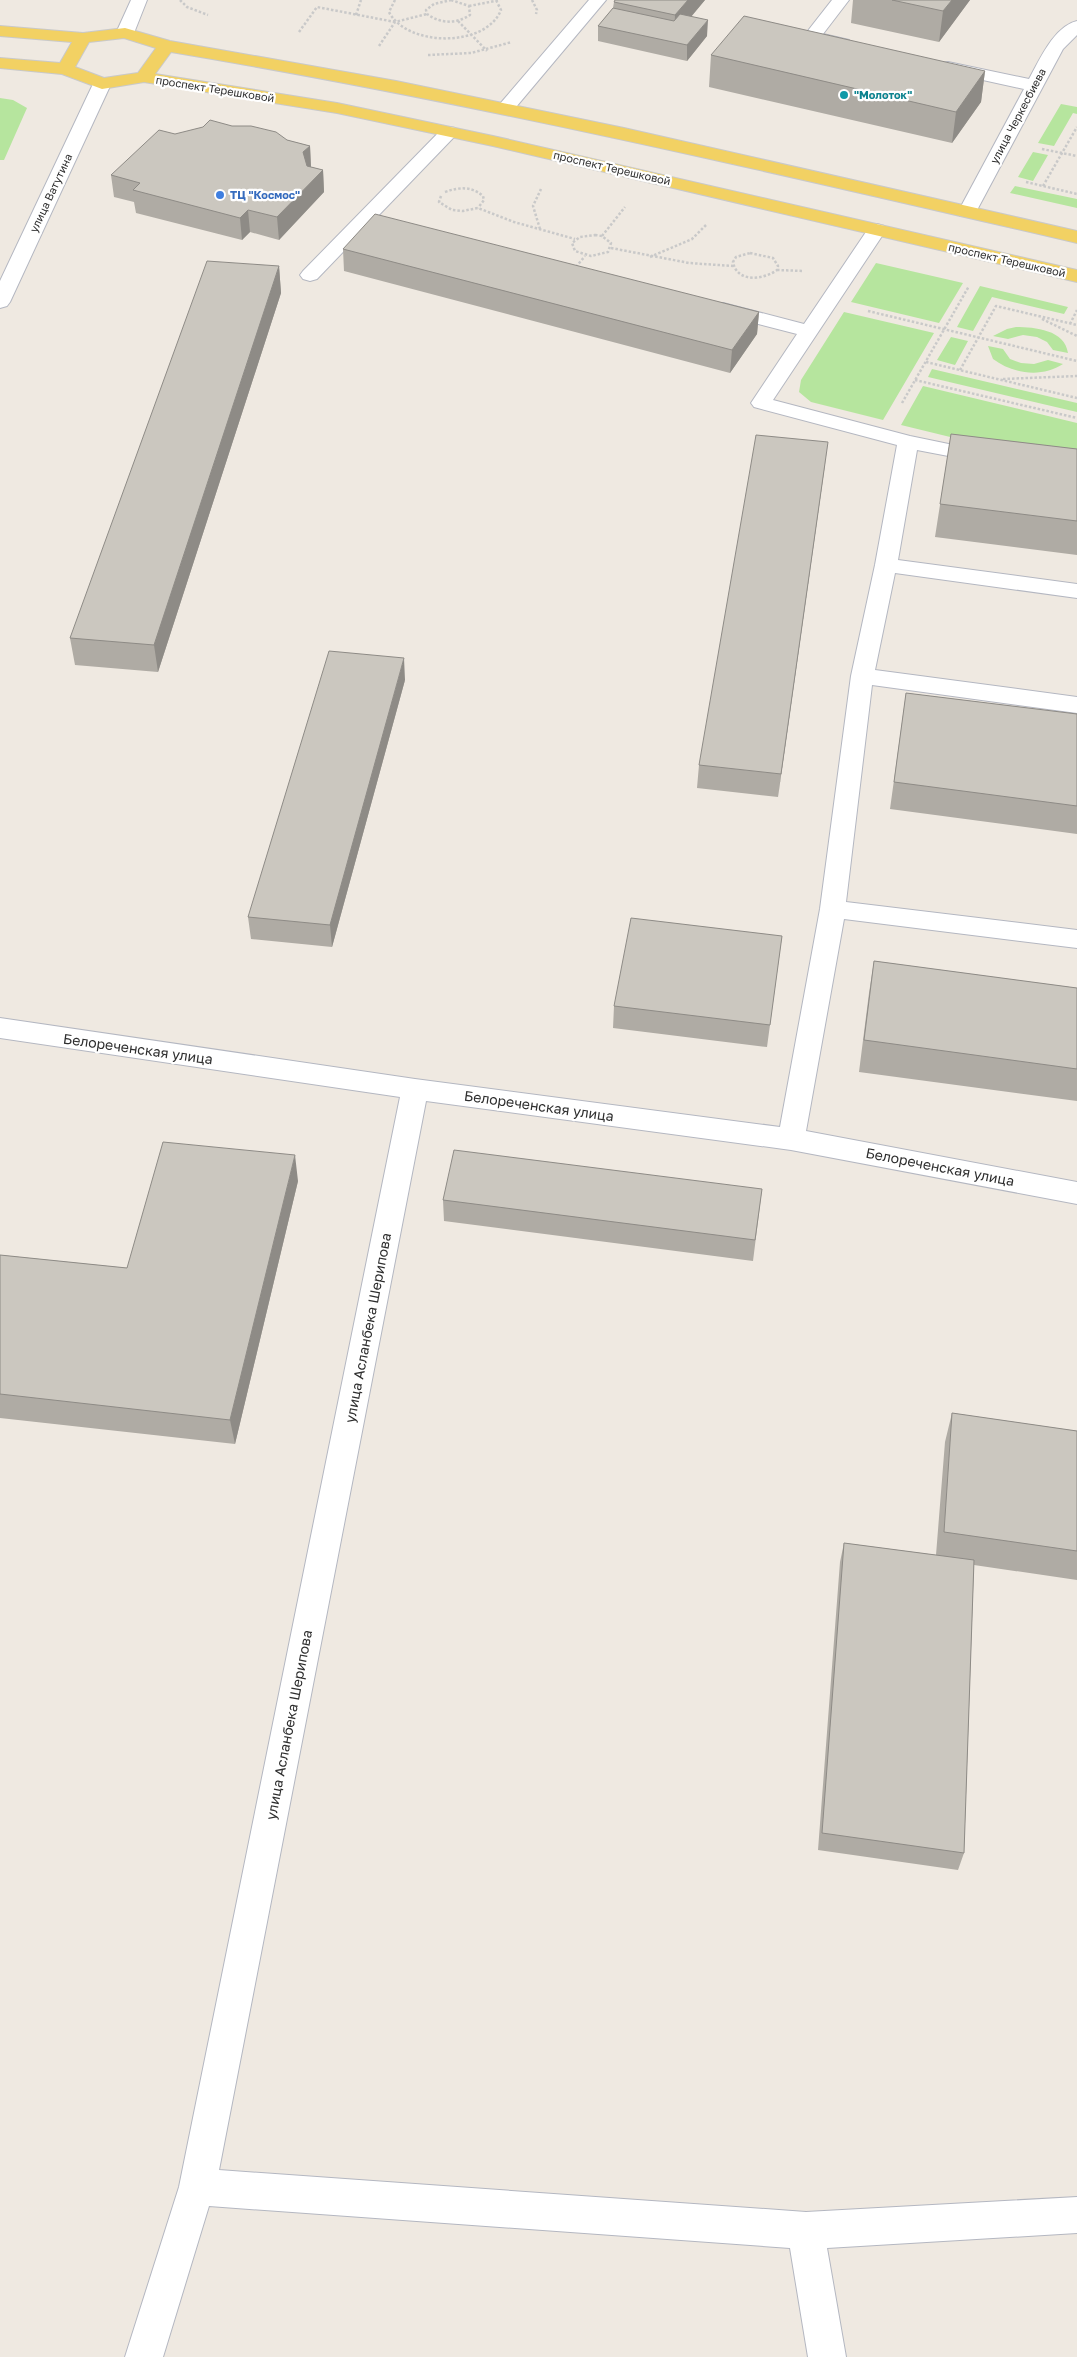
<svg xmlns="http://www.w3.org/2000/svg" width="1077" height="2357" font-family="'Golos Text',sans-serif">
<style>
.green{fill:#b6e59e}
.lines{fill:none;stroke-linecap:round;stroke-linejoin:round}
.minor-casing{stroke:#b4b7c1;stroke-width:2}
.major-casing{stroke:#c9c9c9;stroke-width:2}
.path{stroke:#c9c9c9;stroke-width:2.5;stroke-dasharray:2.5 2;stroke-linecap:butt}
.minor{fill:#fff;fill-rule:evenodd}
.major{fill:#f2d163;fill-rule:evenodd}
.wall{fill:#afaba4}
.shaded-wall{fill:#8e8b86}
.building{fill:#cbc7bf;stroke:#8e8b86}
.culture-dot{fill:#0f9aa8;stroke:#fff;stroke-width:2}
.shop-dot{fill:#3f7fe0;stroke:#fff;stroke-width:2}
.labels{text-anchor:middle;stroke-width:4.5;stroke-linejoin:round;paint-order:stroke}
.far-street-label{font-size:11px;fill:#2e2e2e;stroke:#fff}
.far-culture-label{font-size:11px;font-weight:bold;fill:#0d838f;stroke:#fff;text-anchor:start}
.far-shop-label{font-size:11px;font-weight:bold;fill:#366cbe;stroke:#fff;text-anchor:start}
.street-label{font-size:14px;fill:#2e2e2e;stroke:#fff}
</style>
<rect width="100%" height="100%" fill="#efe9e1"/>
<!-- green -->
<path class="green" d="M0 98 13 100 27 108 4 160H0Z
M1061 104 1077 107V114L1073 113 1054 146 1038 143Z
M1033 152 1048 155 1033 181 1018 177Z
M1015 186 1077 199V208L1010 193Z
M876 263 963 283 939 323 851 302Z
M980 286 1068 307 1064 314 992 297 973 331 957 327Z
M844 312 934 333 883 420 811 402 799 392 801 380Z
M1016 327C1035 327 1065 330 1068 353L1053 350 1047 342 1037 337 1023 335 1008 339 993 336 1007 329Z
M951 337 968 341 955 365 937 360Z
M988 346 1003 349 1010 359 1021 363 1034 364 1048 360 1063 364C1042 378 1013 374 993 359Z
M932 369 1077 403V412L928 377Z
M923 386 1077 423V458L983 445 901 425Z"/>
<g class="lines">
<!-- minor casing -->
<g class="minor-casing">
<path id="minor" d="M131 0H147L134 33 131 37H119L116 33Z
M589 0H606L511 113H499L496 109 499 105Z
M832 0H849L823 34 849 40 852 44 849 48C836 51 819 44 806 41L803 37Z
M1077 21V35L1063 49 976 212 974 216H960L958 212 1024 89 942 71 939 67 942 63 948 62 1029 79C1039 61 1054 26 1077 21Z
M102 79 108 80 111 84 10 302 7 306 0 308V281L93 84 96 80Z
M449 127 455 128 458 132 455 136 376 218 411 226 413 230 411 234 404 236 367 227 317 279 310 281 303 279 300 275 303 271 443 128Z
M877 224 884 226 886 230 773 400 910 436 992 453 995 457 992 461 985 463 917 450 898 560 1077 584V598L895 573 875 670 1077 697V713L872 685 846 902 1077 930V948L844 919 806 1131 1077 1182V1204L791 1150 426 1101 219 2170 806 2212 1077 2197V2233L827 2248 846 2357H808L790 2248 209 2206 163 2357H125L179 2187 400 1097 0 1038V1018L415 1079 780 1127 820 909 851 676 875 565 897 445 754 407 751 403 797 334 716 313 713 309 716 305 723 303 804 324 870 226Z"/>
</g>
<!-- major casing -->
<g class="major-casing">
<path id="major" d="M0 26 83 33 125 28 170 41 396 81 624 128 1077 231V243C776 173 476 103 171 52L155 74 337 103 493 136 1077 270V282L493 146 337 113 144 82 102 89 62 74 0 68V58L60 63 72 42 0 36ZM124 38 156 48 138 73 104 78 75 67 89 42Z"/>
</g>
<!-- path -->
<path class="path" d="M180 0 187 7 208 15
M395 0 389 12C407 47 486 48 501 10L496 0
M451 0 469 6 470 15C456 24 441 24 427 14L426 10 434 4Z
M532 0 537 10 536 14
M469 6 500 0
M356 15 361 0
M458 21 487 51
M299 32 317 7 395 22
M379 46 395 22 427 14
M428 55 471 53 512 42
M1042 149 1077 156
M1026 182 1077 194
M1043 186 1077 127
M445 192C459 187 471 186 483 196L484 200 478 208
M441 196 439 202 452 210 463 211 478 208 514 222 575 239
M540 229 533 206 541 189
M595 235 602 236 611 243 608 252 591 256 575 251 572 243 580 237Z
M602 236 625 207
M611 248 689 263 733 266
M750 253 773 258 778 266 777 270C763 280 737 283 733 262L736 257Z
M650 257 692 239 706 225
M576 267 585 256
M777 270 804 271
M868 311 1077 361
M1042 319 1077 336
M1070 324 1077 310
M926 362 1077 398
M960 370 996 306 1077 325
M1003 379 1077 376
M915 380 1077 418
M902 403 969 286"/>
<!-- minor -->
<use href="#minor" class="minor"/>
<!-- major -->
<use href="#major" class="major"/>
</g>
<!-- wall -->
<path class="wall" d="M615 0H705L691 17 707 36 687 61 598 41V26L613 8 614 2Z
M853 0H970L939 42 851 23Z
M711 55 985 71 981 102 952 143 709 87Z
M175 134 287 140 310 146 311 167 323 170 324 192 279 240 250 232 242 240 136 213 134 202 114 197 111 175Z
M343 249 759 312 757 334 730 373 344 271Z
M279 266 281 293 158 672 75 665 70 638Z
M951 434 1077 449V555L935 537Z
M825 464 778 797 697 788 699 765Z
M405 680 332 947 251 939 248 917Z
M906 693 1077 714V834L890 809Z
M782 936 767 1047 613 1028 614 1006Z
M874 961 1077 988V1101L859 1072 869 993Z
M298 1181 235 1444 0 1418V1255L127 1268Z
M762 1189 753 1261 444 1221 443 1200Z
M952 1413 1077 1431V1580L974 1565 964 1853 958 1870 818 1850 840 1562 844 1543 936 1555 945 1442Z"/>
<!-- shaded-wall -->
<path class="shaded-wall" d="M688 0H705L674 37 675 15Z
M952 0H970L939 42 943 11Z
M708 20 707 36 687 61V45Z
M985 71 981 102 952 143 956 112Z
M310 146 311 168 305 174 303 152Z
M323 170 324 192 279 240 277 217Z
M248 210 250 232 242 240 240 218Z
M279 266 281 293 158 672 154 645Z
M759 312 757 334 730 373 732 350Z
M828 442 825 464 778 797 781 774Z
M404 658 405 680 332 947 330 925Z
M295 1155 298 1181 235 1444 230 1420Z"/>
<!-- building -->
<path class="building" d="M615 0H688L675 15 614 2Z
M892 0H952L943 11Z
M613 8 674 21 680 14 708 20 687 45 598 26Z
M744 16 985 71 956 112 711 55Z
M210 120 232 126H251L276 132 287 140 310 146 303 152 307 166 323 170 277 217 248 210 240 218 133 190 140 183 111 175 159 130 175 134 203 127Z
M375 214 759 312 732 350 343 249Z
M207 261 279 266 154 645 70 638Z
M951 434 1077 449V521L940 504Z
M756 435 828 442 781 774 699 765Z
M329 651 404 658 330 925 248 917Z
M906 693 1077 714V806L894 782Z
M631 918 782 936 770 1025 614 1006Z
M874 961 1077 988V1069L864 1040Z
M163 1142 295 1155 230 1420 0 1394V1255L127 1268Z
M454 1150 762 1189 755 1240 443 1200Z
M952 1413 1077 1431V1551L944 1532Z
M844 1543 974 1560 964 1853 822 1833Z"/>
<!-- markers -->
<circle class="culture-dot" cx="844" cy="95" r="5"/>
<circle class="shop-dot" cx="220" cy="195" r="5"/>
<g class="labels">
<!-- far-street labels -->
<g class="far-street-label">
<text transform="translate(215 89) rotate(9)" y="4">проспект Терешковой</text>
<text transform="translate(1018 116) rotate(-62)" y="4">улица Черкесбиева</text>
<text transform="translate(612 168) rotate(13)" y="4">проспект Терешковой</text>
<text transform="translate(51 193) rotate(-65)" y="4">улица Ватутина</text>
<text transform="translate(1007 260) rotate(13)" y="4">проспект Терешковой</text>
</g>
<!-- far-culture labels -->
<g class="far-culture-label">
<text x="854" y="99">"Молоток"</text>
</g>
<!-- far-shop labels -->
<g class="far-shop-label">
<text x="230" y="199">ТЦ "Космос"</text>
</g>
<!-- street labels -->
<g class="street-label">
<text transform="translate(138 1049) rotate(8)" y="5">Белореченская улица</text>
<text transform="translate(539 1106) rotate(8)" y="5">Белореченская улица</text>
<text transform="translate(940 1167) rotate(11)" y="5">Белореченская улица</text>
<text transform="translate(368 1328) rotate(-79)" y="5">улица Асланбека Шерипова</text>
<text transform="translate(289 1725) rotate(-79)" y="5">улица Асланбека Шерипова</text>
</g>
</g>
</svg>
